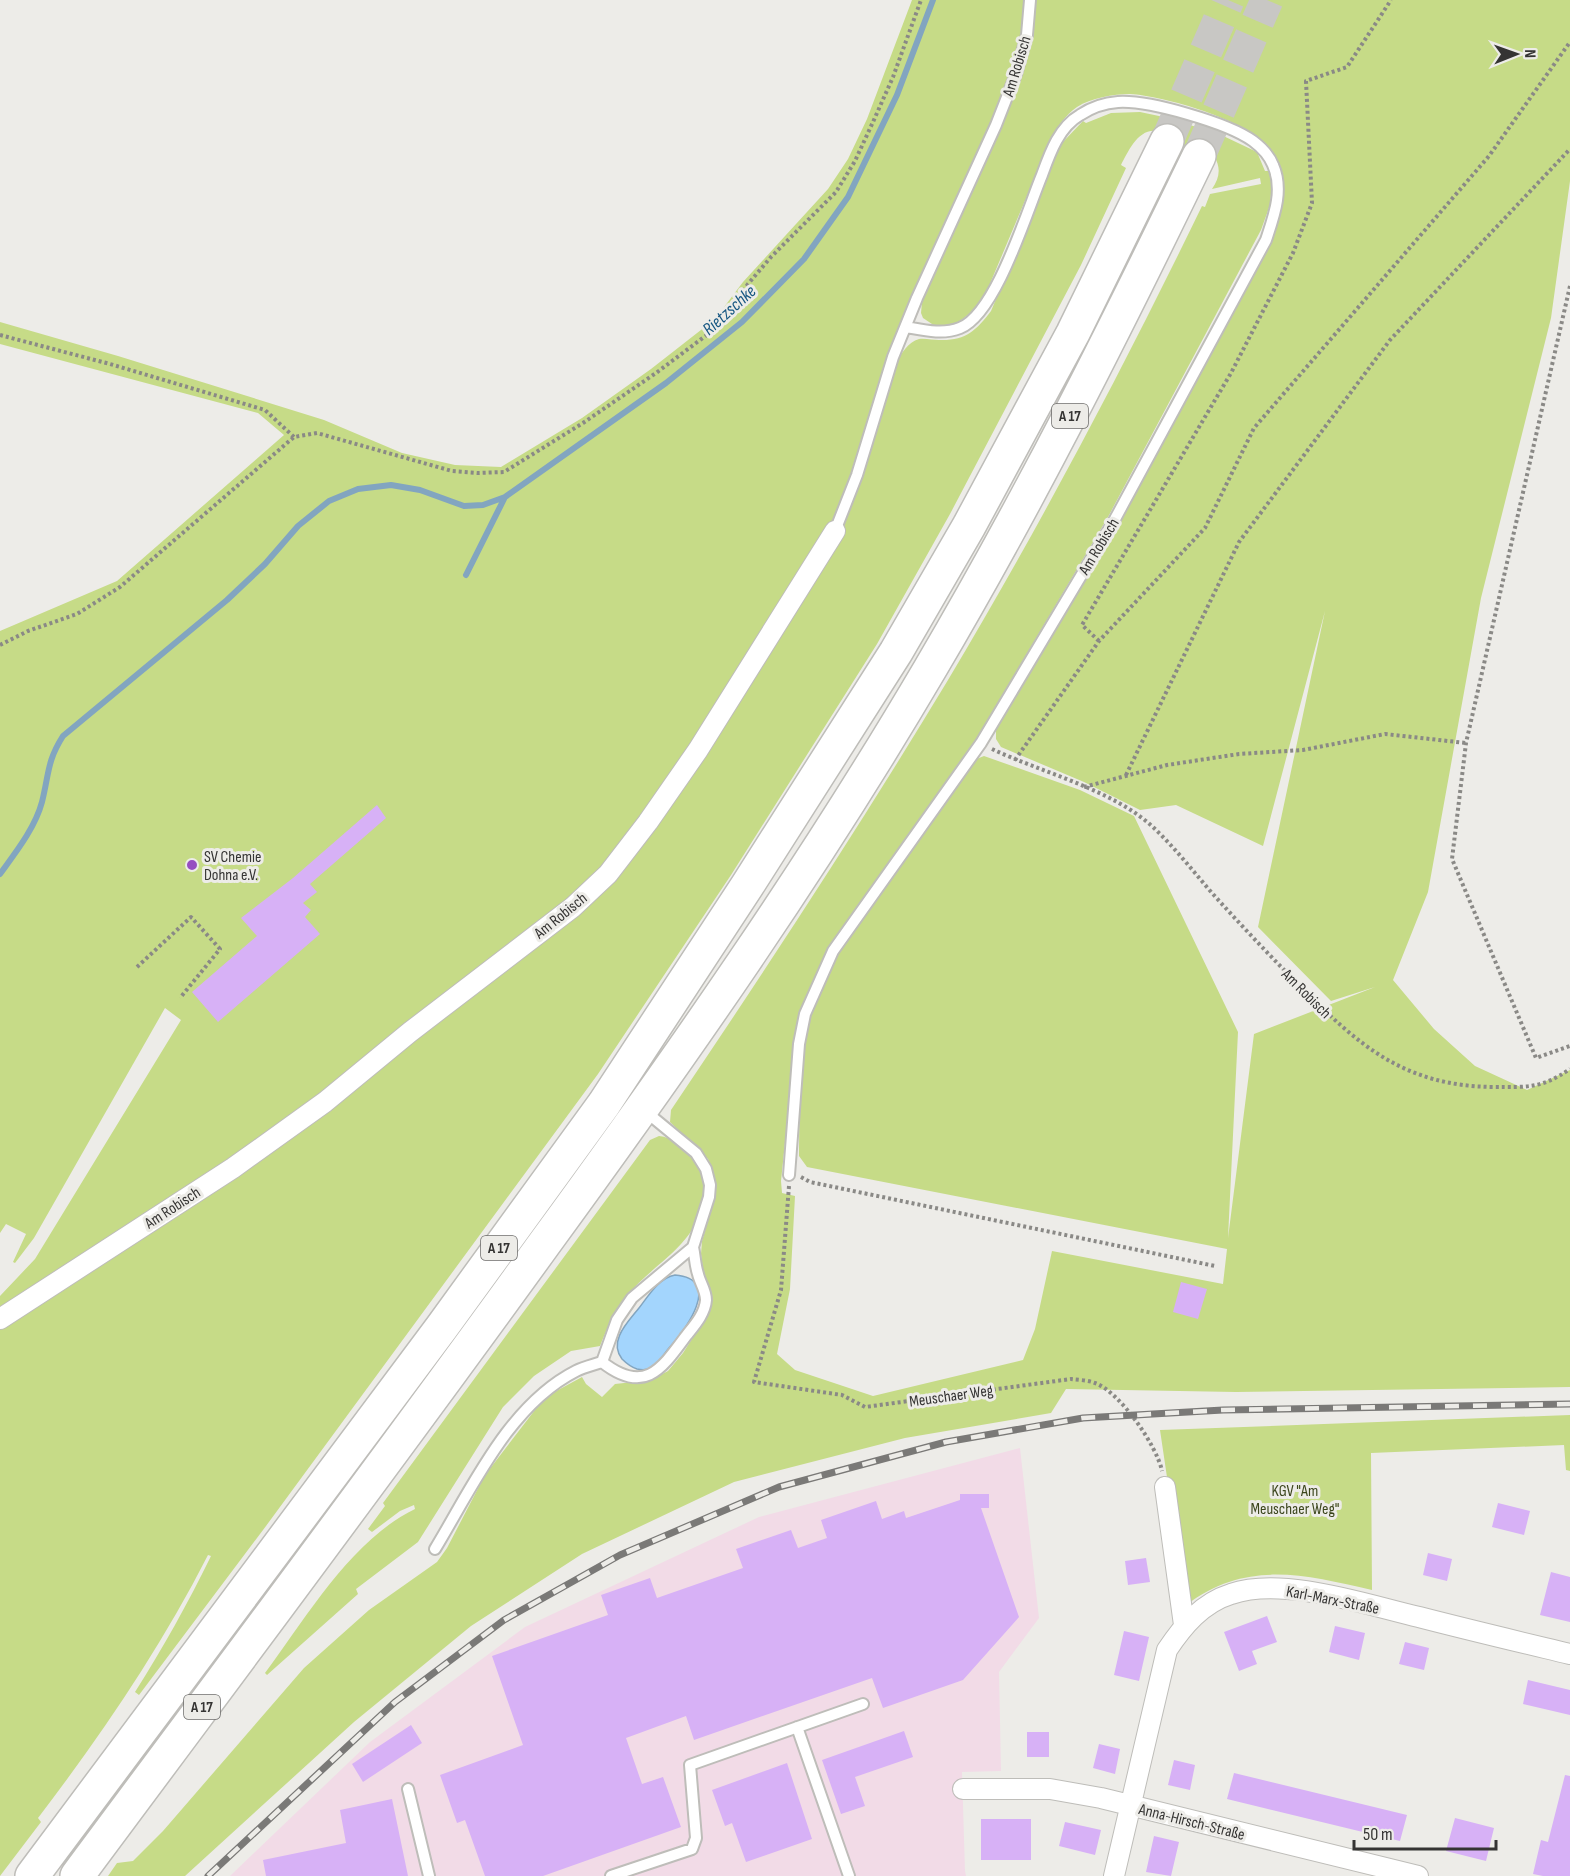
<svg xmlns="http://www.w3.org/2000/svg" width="1570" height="1876" font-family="'Sofia Sans Condensed',sans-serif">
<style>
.industrial{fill:#f2dbe7}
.green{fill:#c6db87}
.water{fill:#a3d5fd;stroke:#82a5c0;stroke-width:1.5}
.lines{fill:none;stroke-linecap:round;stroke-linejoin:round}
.stream{stroke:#82a5c0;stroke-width:6}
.building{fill:#d7b1f6}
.highway-tunnel{stroke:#c8c7c4;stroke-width:33;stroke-dasharray:33 16;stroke-linecap:butt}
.lane-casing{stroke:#bebdb9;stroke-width:14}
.street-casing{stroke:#bebdb9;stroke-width:22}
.highway-casing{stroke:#bebdb9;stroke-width:36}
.path{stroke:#8a8986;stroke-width:4;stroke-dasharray:3 3;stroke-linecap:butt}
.lane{stroke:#fff;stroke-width:10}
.street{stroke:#fff;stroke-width:20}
.highway{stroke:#fff;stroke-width:33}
.rail-casing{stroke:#7a7977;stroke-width:7}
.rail{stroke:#edece8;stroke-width:4.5;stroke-dasharray:14;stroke-linecap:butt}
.poi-dot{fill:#964ec1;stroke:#edece8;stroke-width:2}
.labels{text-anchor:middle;stroke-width:6;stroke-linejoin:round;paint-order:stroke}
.shield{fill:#edece8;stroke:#6c6b69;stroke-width:1.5}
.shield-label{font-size:15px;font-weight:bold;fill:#353433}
.street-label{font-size:16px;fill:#353433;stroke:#edece8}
.poi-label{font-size:16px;fill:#353433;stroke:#edece8;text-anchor:start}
.park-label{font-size:16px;fill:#3c461d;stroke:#edece8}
.water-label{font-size:18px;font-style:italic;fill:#175782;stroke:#edece8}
</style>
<rect width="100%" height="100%" fill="#edece8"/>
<!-- industrial -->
<path class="industrial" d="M1020 1448 1039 1618 999 1672 1001 1771 962 1772 965 1871 966 1876H230L370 1742 525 1627 759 1517Z"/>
<!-- green -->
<path class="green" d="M912 0H1026L1024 29 1011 72 991 123 906 308 888 355 852 471 829 530 694 743 603 870 562 909 321 1099 229 1162 166 1200 0 1309V1296L35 1259 181 1020 165 1008 34 1238 15 1263 13 1262 26 1234 6 1224 0 1233V631L117 581 284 435 258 413 0 344V322L118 356 324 420 402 453 455 465 501 467 582 418 651 369 715 319 743 282 828 189 848 159 867 119Z
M1035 0H1570V181L1551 318 1481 598 1428 892 1393 980 1434 1029 1475 1066 1527 1090 1570 1070V1387L1236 1392 1066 1389 1051 1413 905 1438 734 1482 582 1554 471 1626 354 1722 185 1876H108L117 1863 133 1861 163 1831 304 1668 369 1610 437 1562 447 1548 485 1475 538 1406 549 1395 582 1377 586 1384 602 1397 615 1384 651 1380 668 1371 683 1353 709 1312 711 1302 709 1288 703 1270 701 1254 702 1241 715 1197 714 1174 708 1159 670 1122 671 1110C766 969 860 826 948 680 1040 526 1124 367 1202 206L1205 207 1210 194 1261 184 1260 178 1212 189C1220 178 1221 167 1214 156 1205 153 1195 152 1186 148 1177 144 1167 133 1157 131 1138 128 1128 152 1121 165L1126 168 1081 265 950 514 877 644 731 875 598 1074 266 1526 139 1695 135 1692C163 1648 188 1603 211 1556L208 1555C160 1649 102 1734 38 1818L41 1822 0 1876V1330L280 1146 583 908 839 535 896 363C901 354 908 342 919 339 925 338 933 340 939 340 965 341 976 331 991 311L1061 144 1083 121 1086 123 1111 113 1140 112 1159 116 1217 133 1257 152 1265 171H1269L1272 182 1270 205 1261 230 1108 517 968 753 829 950 798 1018 781 1181 782 1193 795 1196 790 1289 777 1354 795 1370 873 1396 1023 1360 1035 1329 1052 1251 1223 1284 1227 1249 807 1167 799 1156C800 1109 798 1058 811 1012 817 991 828 972 838 953L974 760 984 756 1080 790 1134 816 1238 1032 1228 1238 1254 1034 1375 987 1331 1001 1258 927 1325 611 1263 846 1176 805 1140 810 1084 782 1001 747 996 739V726L1268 238C1274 212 1287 184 1276 158 1262 123 1165 96 1130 94 1113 94 1091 98 1077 107 1065 115 1058 127 1051 139L981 305 956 324 947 326H935L923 318 921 313 922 302 1002 127 1020 76 1033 31Z
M659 1136C672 1137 685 1149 693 1158 705 1172 707 1189 703 1206 690 1250 652 1264 626 1297 615 1312 607 1328 600 1346L571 1351 534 1376 503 1407 418 1542 356 1589 358 1594 267 1675 265 1673C306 1618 352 1539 415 1509L414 1505 400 1511 372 1532 368 1529 385 1506 383 1503 650 1140Z
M1570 1415V1471L1566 1470 1564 1445 1371 1453 1372 1590C1304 1575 1247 1559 1186 1605L1160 1430Z"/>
<!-- water -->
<path class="water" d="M675 1275C724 1279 685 1330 669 1348 664 1354 658 1364 651 1368 647 1370 641 1370 637 1369 631 1367 627 1364 622 1359 608 1341 628 1322 639 1308 649 1295 659 1278 675 1275Z"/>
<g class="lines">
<!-- stream -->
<path class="stream" d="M466 575 505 497 666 383 742 322 804 259 848 197 897 95 933 0
M0 874C16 852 35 828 42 802 49 774 47 761 63 736L227 600 265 564 298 526 329 501 358 489 391 485 420 490 464 506 483 505 505 497"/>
</g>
<!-- building -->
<path class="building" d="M377 805 386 818 310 884 317 892 303 903 311 910 305 917 320 934 218 1022 192 992 257 936 241 918 293 878Z
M1181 1282 1207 1289 1198 1319 1173 1312Z
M960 1494H989V1508H981L1019 1617 963 1680 883 1708 872 1678 694 1740 686 1716 626 1738 642 1784 663 1777 681 1827 543 1876H485L465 1820 457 1823 440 1775 523 1745 492 1656 608 1615 601 1595 650 1578 657 1598 743 1568 736 1549 791 1530 798 1548 827 1538 821 1520 876 1501 882 1519 904 1511 906 1518 960 1500Z
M1498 1503 1530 1511 1524 1535 1492 1527Z
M1428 1553 1452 1559 1447 1581 1423 1575Z
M1146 1558 1150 1582 1128 1585 1125 1561Z
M1551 1572 1570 1577V1622L1540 1615Z
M1267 1616 1277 1642 1252 1651 1257 1664 1239 1671 1224 1632Z
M1335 1626 1365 1633 1359 1660 1329 1652Z
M1124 1631 1149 1637 1139 1681 1114 1675Z
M1405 1642 1429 1648 1424 1670 1399 1664Z
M1528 1680 1570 1690V1715L1523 1704Z
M411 1725 422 1743 363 1782 352 1764Z
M904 1731 913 1757 855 1777 865 1806 841 1814 822 1760Z
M1027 1732H1049V1757H1027Z
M1099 1744 1120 1749 1115 1774 1093 1768Z
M1174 1760 1195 1765 1190 1790 1168 1785Z
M787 1763 812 1839 746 1862 732 1823 725 1826 712 1790Z
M1234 1773 1407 1815 1400 1841 1227 1799Z
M1565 1775 1570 1776V1876H1543L1533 1874 1541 1840 1548 1842Z
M392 1799 408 1876H266L263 1860 346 1843 340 1810Z
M1455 1818 1494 1828 1486 1861 1446 1851Z
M981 1819H1031V1860H981Z
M1065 1822 1101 1830 1095 1855 1059 1846Z
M1154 1836 1179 1842 1171 1876 1146 1872Z"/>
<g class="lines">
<!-- highway-tunnel -->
<path class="highway-tunnel" d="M1167 141 1228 0
M1199 156 1267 0"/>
<!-- lane casing -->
<g class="lane-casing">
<path id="lane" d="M835 531 857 475 893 357 917 298 996 125 1016 74 1027 35 1030 0
M789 1175 799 1044 805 1014 833 951 981 743 1115 519 1266 240C1274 216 1284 190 1273 165 1269 155 1261 147 1253 141 1228 123 1149 100 1118 102 1104 103 1092 107 1080 115 1059 127 1050 153 1042 175 1027 211 996 314 960 328 942 335 923 330 906 327
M602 1362C644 1395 661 1370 686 1336 694 1326 705 1314 706 1300 706 1290 700 1283 698 1274 695 1265 695 1256 693 1247
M435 1549C472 1488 509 1405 576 1371 584 1367 593 1365 602 1362L617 1320 632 1298 693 1247 709 1197 710 1185 706 1169 696 1153 645 1111
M797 1727 849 1876
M408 1789 429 1876
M611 1876 692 1849 696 1838 690 1765 863 1704"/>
</g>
<!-- street casing -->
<g class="street-casing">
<path id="street" d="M0 1319 233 1168 325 1102 410 1032 573 907 608 874 648 822 698 750 835 531
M1165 1487 1184 1625
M963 1789H1050L1101 1798 1418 1876
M1114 1876 1167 1650C1183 1626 1202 1603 1231 1594 1283 1576 1367 1605 1419 1617 1469 1630 1520 1642 1570 1654"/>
</g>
<!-- highway casing -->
<g class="highway-casing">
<path id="highway" d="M32 1876 442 1327 604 1104 747 886 896 652 969 526 1073 333 1167 141
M77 1876C233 1666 391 1456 544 1244 680 1058 813 868 930 669 1028 503 1115 330 1199 156"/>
</g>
<!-- path -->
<path class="path" d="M1570 286 1466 743 1452 859 1536 1058 1570 1046
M0 335 110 364 265 410 294 437
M1099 641 1082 625 1231 373 1293 253 1312 203 1306 81 1347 67 1391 0
M0 645 28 631 77 614 120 587 294 437 317 433 452 471 478 473 504 472 583 423 656 373 720 325 748 284 771 257 836 192 855 161 873 122 893 77 921 0
M992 749C1043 773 1114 790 1154 828 1175 848 1193 871 1212 893 1240 924 1269 955 1299 985 1358 1045 1404 1086 1493 1087 1526 1087 1541 1089 1570 1069
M1015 760 1099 641 1205 528 1254 428 1489 156 1570 42
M1126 775 1239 542 1390 340 1570 149
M1084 787 1167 765 1239 754 1303 750 1385 734 1466 743
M137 967 191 917 220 949 180 998
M801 1177 810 1182 1215 1266
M789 1186 781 1290 754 1382 842 1395 865 1407 1071 1379C1078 1380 1088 1380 1095 1383 1120 1392 1157 1446 1162 1471"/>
<!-- lane -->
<use href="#lane" class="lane"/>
<!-- street -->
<use href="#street" class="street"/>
<!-- highway -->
<use href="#highway" class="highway"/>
<!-- rail casing -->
<g class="rail-casing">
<path id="rail" d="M208 1876 395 1702 504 1620 620 1555 779 1487 946 1442 1083 1418 1223 1410 1570 1404"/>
</g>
<!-- rail -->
<use href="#rail" class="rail"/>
</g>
<!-- markers -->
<circle class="poi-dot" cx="192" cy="865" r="6"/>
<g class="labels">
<!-- shield labels -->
<g class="shield">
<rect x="1052" y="404" width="36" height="24" rx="4.5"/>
<rect x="481" y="1236" width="36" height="24" rx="4.5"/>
<rect x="184" y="1695" width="36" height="24" rx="4.5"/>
</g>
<g class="shield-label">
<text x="1070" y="421">A 17</text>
<text x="499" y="1253">A 17</text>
<text x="202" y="1712">A 17</text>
</g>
<!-- street labels -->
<g class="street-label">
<text transform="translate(1016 66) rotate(-73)" y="6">Am Robisch</text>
<text transform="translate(1098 546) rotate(-59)" y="6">Am Robisch</text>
<text transform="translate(560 915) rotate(-39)" y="6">Am Robisch</text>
<text transform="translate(1307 993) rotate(45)" y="6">Am Robisch</text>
<text transform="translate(172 1207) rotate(-33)" y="6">Am Robisch</text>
<text transform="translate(951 1395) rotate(-8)" y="6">Meuschaer Weg</text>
<text transform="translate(1333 1599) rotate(11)" y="6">Karl-Marx-Straße</text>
<text transform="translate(1192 1821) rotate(14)" y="6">Anna-Hirsch-Straße</text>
</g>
<!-- poi labels -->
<g class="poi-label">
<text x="204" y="862">SV Chemie<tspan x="204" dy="18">Dohna e.V.</tspan></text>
</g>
<!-- park labels -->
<g class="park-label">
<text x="1295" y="1496">KGV "Am<tspan x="1295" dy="18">Meuschaer Weg"</tspan></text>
</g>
<!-- water labels -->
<g class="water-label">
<text transform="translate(729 310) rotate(-42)" y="6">Rietzschke</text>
</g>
</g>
<!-- north arrow -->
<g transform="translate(1516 54) rotate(89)" stroke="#edece8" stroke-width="4.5" paint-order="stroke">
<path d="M0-4.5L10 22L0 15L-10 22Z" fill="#353433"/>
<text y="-9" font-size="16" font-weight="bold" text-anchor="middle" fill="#353433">N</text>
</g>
<!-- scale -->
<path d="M1354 1840v9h142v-9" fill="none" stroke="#353433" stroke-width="3"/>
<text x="1363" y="1840" font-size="18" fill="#353433" stroke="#edece8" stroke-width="4.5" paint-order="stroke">50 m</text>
</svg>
